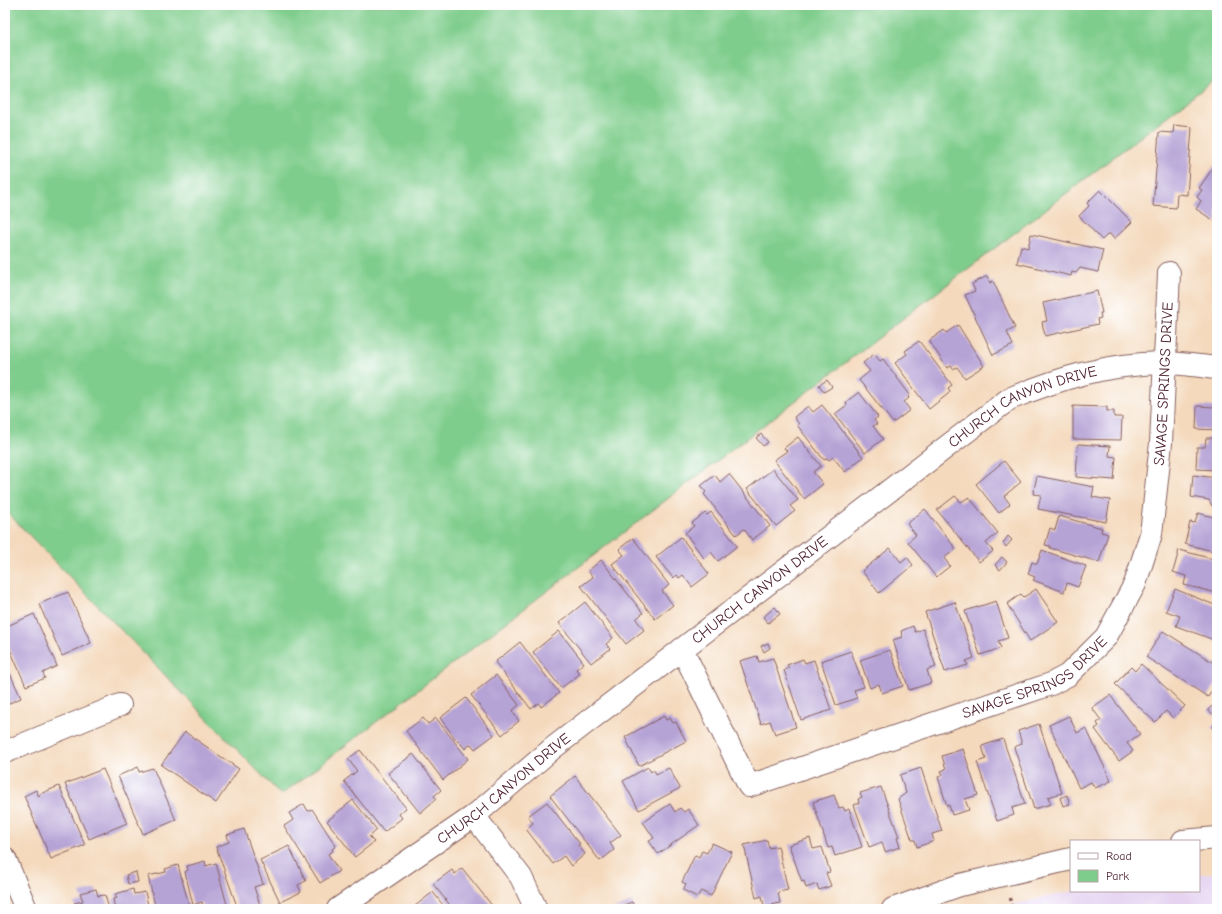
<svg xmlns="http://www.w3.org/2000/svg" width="1222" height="914" font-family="'Comic Neue',sans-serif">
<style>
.built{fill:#e5d3f1}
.green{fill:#7fcd8c;stroke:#64765c}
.building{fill:#b6a3d6}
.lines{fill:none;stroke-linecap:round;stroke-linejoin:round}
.minor-casing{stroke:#86605e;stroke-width:24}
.path{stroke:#86605e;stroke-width:2.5;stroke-dasharray:3 3;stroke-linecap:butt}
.minor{stroke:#fff;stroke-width:22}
.labels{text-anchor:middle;stroke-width:4;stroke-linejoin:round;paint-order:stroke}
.street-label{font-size:15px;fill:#4a1f2b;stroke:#fff}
</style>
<rect width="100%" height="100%" fill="#fff"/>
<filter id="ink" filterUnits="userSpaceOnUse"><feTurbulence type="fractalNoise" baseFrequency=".025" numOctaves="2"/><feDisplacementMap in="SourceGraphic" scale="8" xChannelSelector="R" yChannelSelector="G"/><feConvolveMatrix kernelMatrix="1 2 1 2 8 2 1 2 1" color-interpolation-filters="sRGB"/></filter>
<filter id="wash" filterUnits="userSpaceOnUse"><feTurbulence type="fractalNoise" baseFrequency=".012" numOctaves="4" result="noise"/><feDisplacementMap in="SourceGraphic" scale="16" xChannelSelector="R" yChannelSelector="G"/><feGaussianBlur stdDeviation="0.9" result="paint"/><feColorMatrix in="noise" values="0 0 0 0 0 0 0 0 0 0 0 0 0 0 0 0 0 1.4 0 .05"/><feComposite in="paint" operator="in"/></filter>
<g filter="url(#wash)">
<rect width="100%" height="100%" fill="#f4d9bc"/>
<!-- built -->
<path class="built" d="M1217 873V909H994L1073 891H1199V874Z"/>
<!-- green -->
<path class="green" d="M5 5H1217V78L281 795 5 510Z"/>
<g id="blocks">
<!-- building -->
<path class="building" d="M1174 125 1192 127 1187 195 1177 194 1176 208 1153 206 1159 132 1173 133Z
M1217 162V221L1216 222 1196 209 1201 201 1197 197 1202 190 1199 188Z
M1100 190 1132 222 1114 239 1109 233 1102 240 1079 216 1089 206 1087 203Z
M1031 234 1103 250 1098 272 1080 268 1076 273 1072 272 1071 276 1017 263 1021 246 1028 248Z
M987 276 990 283 993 281 1015 328 1007 332 1013 345 993 355 965 295 975 291 972 284Z
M1097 291 1102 313H1100L1101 318 1097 319 1098 324 1045 336 1042 322 1047 321 1043 303Z
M958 325 984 366 965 378 957 367 953 369 951 366 947 368 930 342V340L944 330 946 333Z
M919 341 952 385 948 388 950 391 948 394 929 409 895 363 907 354 905 351Z
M874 354 880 361 883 359 910 395 908 397 909 398 904 402 910 410 893 423 859 380 870 371 863 363Z
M827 380 832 387 824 392 819 385Z
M859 392 878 417 874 420 877 424 873 426 883 439 865 453 835 414 847 405 846 402Z
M1215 397H1217V430L1196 429 1197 406 1215 407Z
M822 405 863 457 845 472 833 457 829 460 827 458 824 460 797 425 799 424 794 417 808 406 813 412Z
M1073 406 1107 407V411H1114V417H1122L1121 440 1073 439Z
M761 434 768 442 763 446 756 438Z
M798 437 821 466 813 472 823 484 804 499 774 460 787 451 784 448Z
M1206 438H1217V470L1196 469 1197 447H1205Z
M1078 444 1110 446 1109 456 1116 457 1114 480 1076 477Z
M1004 461 1021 482 1004 496 1010 504 999 513 976 484Z
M773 469 798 500 790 506 795 511 776 526 747 489Z
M729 474 770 526 752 540 744 529 736 535 704 494 706 492 701 486 715 475 720 482Z
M1193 475 1217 478V511L1214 510 1215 506H1212L1209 500 1191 497Z
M1037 476 1094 487 1092 497 1110 500 1106 522 1038 509 1041 495 1033 494Z
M955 496 961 502 969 497 998 533 986 543 993 551 979 562 937 510Z
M925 509 956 549 944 558 950 566 936 577 908 542 916 535 907 524Z
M711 512 737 546 718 561 711 552 704 558 685 533 694 526 692 523 705 513 707 515Z
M1198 513 1217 518V552L1185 544 1190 522 1195 523Z
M1059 516 1102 528 1101 532 1108 534 1099 562 1050 548V546L1045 545 1050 528 1055 530Z
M1008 536 1012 540 1006 547 1003 543Z
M681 537 709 574 692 587 683 575 679 578 677 575 673 578 656 557Z
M633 538 669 585 662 591 673 605 655 619 612 564 624 555 619 549Z
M890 548 901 562 907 557 913 565 879 593 862 571Z
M1042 550 1086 566 1078 587 1067 583 1064 592 1033 580 1035 577 1028 574 1032 562 1037 564Z
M1179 550 1217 560V593L1184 585 1186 576 1173 572Z
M1002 557 1007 562 1000 570 995 565Z
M601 560 643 613 636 619 644 630 626 644 581 586 593 577 588 571Z
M1036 589 1058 622 1030 641 1007 604 1021 594 1024 597Z
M1175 589 1217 606V615L1214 622 1217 623V641L1176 626 1180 616 1166 611Z
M68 592 91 643 62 656 39 604Z
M996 601 1008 638 998 641 1001 648 980 655 965 611Z
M585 602 613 638 606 644 610 649 591 663 559 623Z
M955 602 974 658 966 661 968 665 945 672 925 612Z
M775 607 780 614 768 623 763 617Z
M34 614 57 666 43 673 45 678 26 686 5 638V627Z
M913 626 915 632 923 629 936 667 927 670 931 683 909 690 893 640 902 637 901 631Z
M559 631 584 663 576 669 580 674 561 688 533 652Z
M1163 631 1217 665V685L1216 684 1208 697 1146 657Z
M520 642 559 693 541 707 539 703 531 709 495 662Z
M768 643 770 648 764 652 761 646Z
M890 650 903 686 882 693 879 684 870 688 860 660Z
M851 651 864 687 854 690 857 698 836 705 821 661Z
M757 656 759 662 773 658 796 727 775 734 770 721 761 724 740 661Z
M803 659 805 663 814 660 831 710 801 720 784 670 789 668 787 665Z
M5 662 21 698 5 705Z
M1141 664 1185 706 1173 718 1166 711 1155 722 1115 684 1131 667 1135 671Z
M496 675 519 705 512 711 519 721 502 735 471 695Z
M1110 695 1140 734 1127 743 1133 751 1119 761 1095 729 1099 726 1097 723 1101 720 1092 708Z
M466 698 494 735 475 749 471 744 465 749 458 740 457 741 440 718Z
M1212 706 1217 709 1214 715 1208 710Z
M664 716 666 720 670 718 673 723 676 722 686 741 639 766 625 737Z
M1069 716 1077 733 1086 728 1111 781 1095 788 1091 782 1079 788 1049 725Z
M423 718 428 724 436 718 468 759 443 780 406 731Z
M1217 720V730L1212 728Z
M1039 724 1062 793 1048 797 1051 804 1034 809 1014 747 1022 744 1018 731Z
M185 732 239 769 216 803 161 765Z
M1003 739 1025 804 1012 808 1014 815 997 821 977 762 986 759 982 746Z
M963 749 978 795 965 799 969 810 952 815 949 805 947 806 938 777 943 775 941 771 946 769 942 756Z
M360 750 406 808 399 814 402 818 384 832 344 781 357 771 348 759Z
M413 754 441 790 434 796 436 799 420 813 388 773Z
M138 767 139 772 153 768 176 820 143 834 118 776Z
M648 767 651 772 654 770 656 774 669 768 680 788 639 810 623 781Z
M921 768 942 831 932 834 934 841 917 847 915 840H912L898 799 906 793 900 775Z
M103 769 127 823 89 839 65 784Z
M575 776 621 835 610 843 614 850 600 861 550 796Z
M59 786 85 845 51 859 24 796 36 790 39 797 40 794Z
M881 787 899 837 897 838 900 847 885 852 882 842 869 847 854 805 859 803 858 799 862 797 860 793Z
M834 795 839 808 843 807 845 811 849 809 862 847 835 856 832 847 828 848 813 802Z
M1067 795 1070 804 1063 806 1060 798Z
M353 800 377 830 369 837 374 842 355 857 327 821Z
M547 802 580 844 578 845 585 854 571 866 564 856 553 864 526 829 533 823 528 816Z
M304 804 308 811 312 809 336 846 332 849 333 851 328 854 339 871 320 883 284 826 293 820 289 813Z
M670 804 675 812 680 808 684 812 688 809 699 825 658 854 649 841 654 838 643 822Z
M244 829 263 884 254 887 260 905 248 909H238L216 847 229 842 227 835Z
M810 838 813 849 822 847 830 872 826 873 831 886 819 890 817 884 806 888 804 881 802 882 789 845Z
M767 840 769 848 778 846 788 890 778 892 780 903 764 906 762 896 756 898 744 845Z
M712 843 732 852 711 896 701 891 697 897 683 890 686 884 682 882 695 855 699 857 702 851 707 853Z
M289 846 306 881 298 885 301 892 280 902 260 860Z
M205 861 206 866 216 863 228 909H204L202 902 193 905 185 872 188 870 187 866Z
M178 865 190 909H156L148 876 166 872 165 869Z
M462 868 494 908 453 909 433 884 452 870 455 874Z
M136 872 138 882 128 884 126 875Z
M96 889 98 896 105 895 109 909H76L74 903 83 901 80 893Z
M133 889 134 894 145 892 149 909H115L113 899 117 898 115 894Z
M433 892 446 909H417L415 906Z
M632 902 635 909H613Z"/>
</g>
</g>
<g filter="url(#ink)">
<use href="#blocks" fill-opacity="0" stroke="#86605e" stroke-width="1"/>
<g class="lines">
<!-- minor casing -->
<g class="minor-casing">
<g id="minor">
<path id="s1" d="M682 649 749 786 1051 684 1068 675 1106 637 1135 584 1151 534 1161 443 1169 273"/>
<path d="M5 752 120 705"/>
<path d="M474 816 521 877 536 909"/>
<path d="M1183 841 1217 838"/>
<path d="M5 859 26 909"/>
<path id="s2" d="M338 909 474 816 553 748 1009 399C1060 378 1107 364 1162 363 1180 363 1199 366 1217 368"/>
<path d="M893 909 960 885 1071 859"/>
</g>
</g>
<!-- path -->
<path class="path" d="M1010 898 1012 909"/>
<!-- minor -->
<use href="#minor" class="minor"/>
</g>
</g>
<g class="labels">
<!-- street labels -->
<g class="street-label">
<text dy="5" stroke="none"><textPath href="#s1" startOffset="808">SAVAGE SPRINGS DRIVE</textPath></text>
<text dy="5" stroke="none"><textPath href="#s2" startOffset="852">CHURCH CANYON DRIVE</textPath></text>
<text dy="5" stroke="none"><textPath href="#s2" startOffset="529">CHURCH CANYON DRIVE</textPath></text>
<text dy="5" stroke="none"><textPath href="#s1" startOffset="460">SAVAGE SPRINGS DRIVE</textPath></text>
<text dy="5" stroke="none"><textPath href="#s2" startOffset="205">CHURCH CANYON DRIVE</textPath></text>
</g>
</g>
<!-- margin -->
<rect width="1222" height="914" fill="none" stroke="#fff" stroke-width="20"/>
<!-- legend -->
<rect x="1070" y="840" width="130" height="52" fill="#ffffff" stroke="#b7a5aa"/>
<rect x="1078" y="853" width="20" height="6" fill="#ffffff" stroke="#b7a5aa"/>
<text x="1106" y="860" font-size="12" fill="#4a1f2b">Road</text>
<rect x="1078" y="870" width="20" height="12" fill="#7fcd8c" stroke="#b7a5aa"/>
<text x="1106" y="880" font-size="12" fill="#4a1f2b">Park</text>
</svg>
